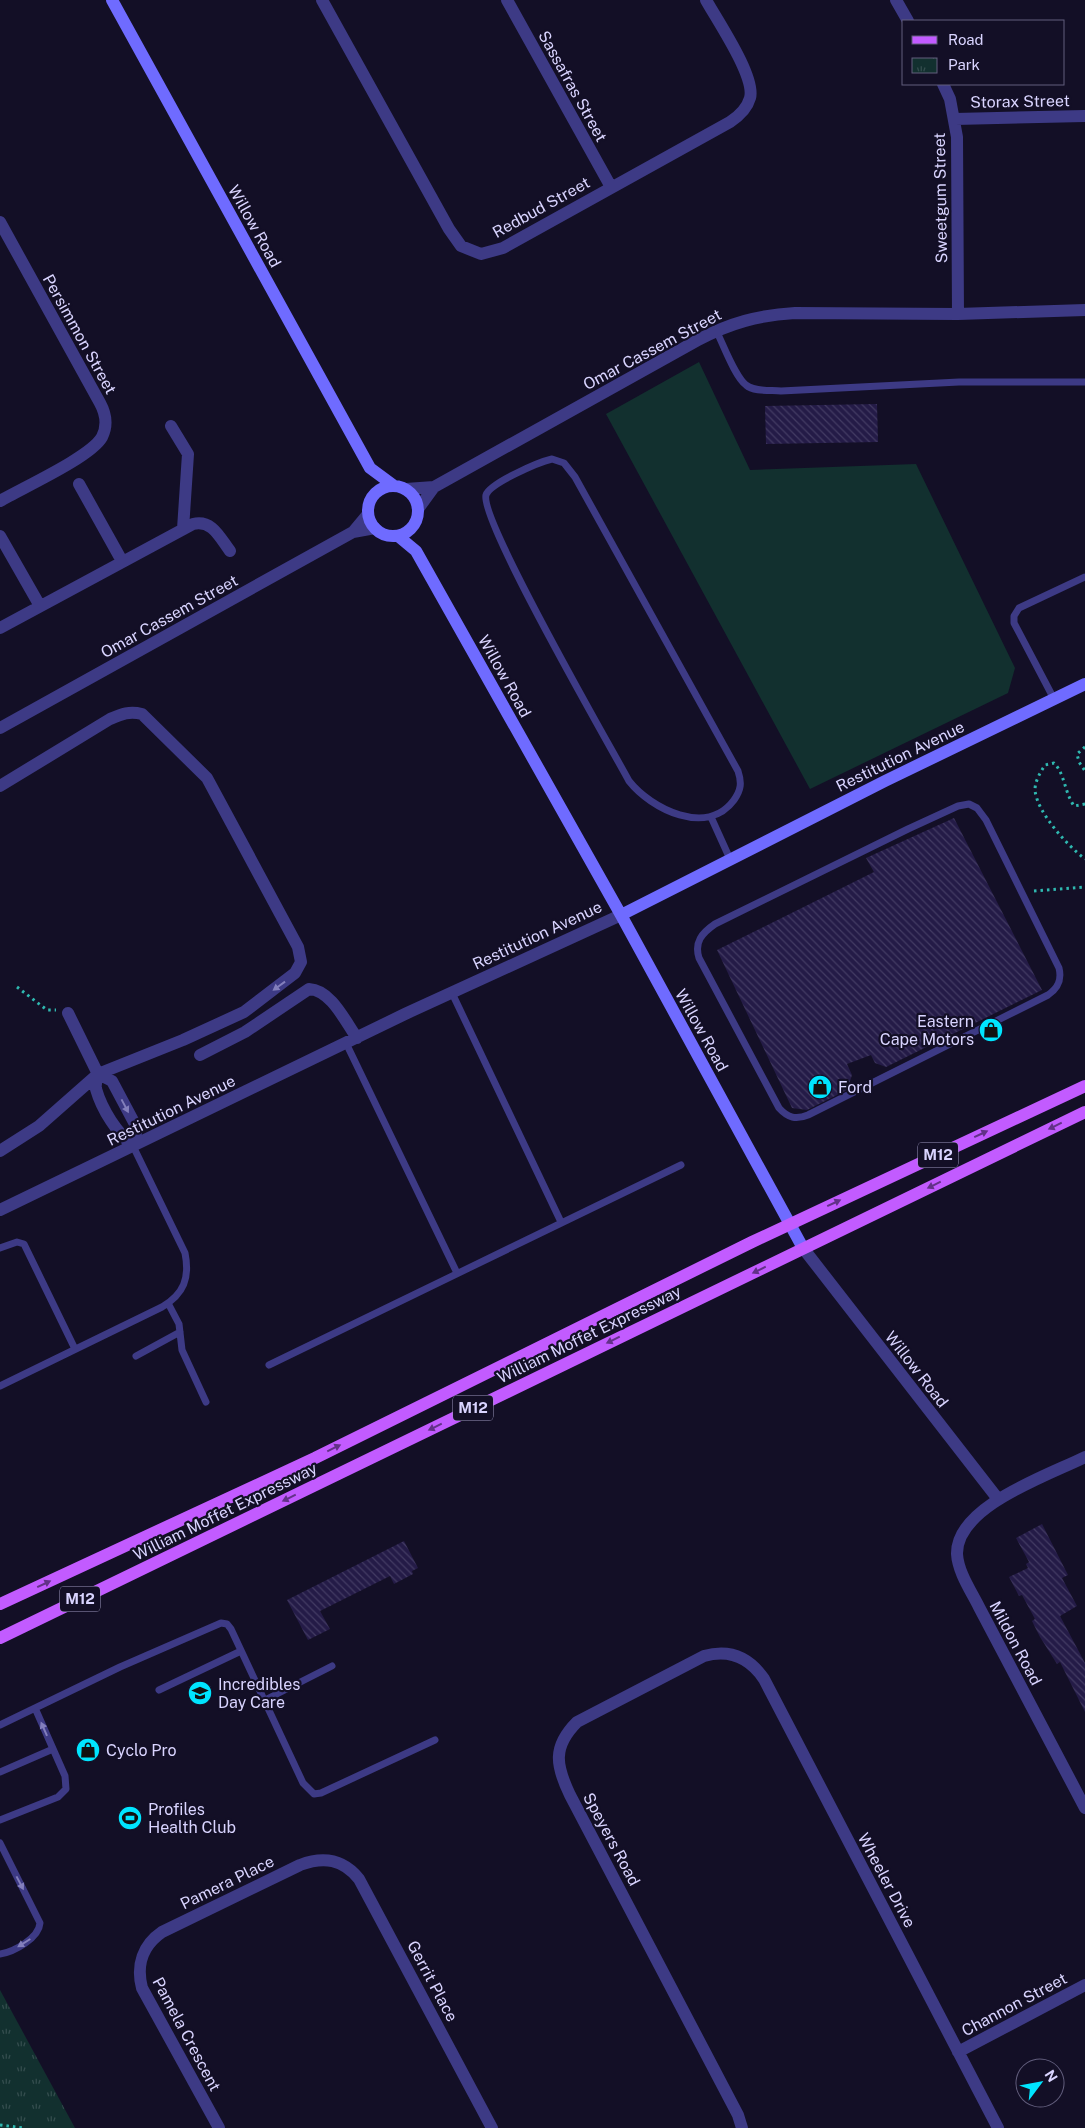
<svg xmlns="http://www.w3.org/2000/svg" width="1085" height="2128" font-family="'Public Sans',sans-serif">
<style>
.grass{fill:#12302f}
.park{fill:url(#park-tufts)}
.building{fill:url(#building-back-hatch)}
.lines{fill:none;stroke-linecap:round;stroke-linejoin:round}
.path{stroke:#2fb8b0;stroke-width:3;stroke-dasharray:2.5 4;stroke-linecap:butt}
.lane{stroke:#3d3a85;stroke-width:7}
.street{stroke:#3d3a85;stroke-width:12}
.secondary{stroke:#6f6bff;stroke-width:12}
.primary{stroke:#c25bff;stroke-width:12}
.oneway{fill:#837fbc}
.oneway2{fill:#623188}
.labels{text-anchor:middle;stroke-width:4.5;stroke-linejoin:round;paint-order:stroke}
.shield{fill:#130f26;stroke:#9e99be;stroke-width:1}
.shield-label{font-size:15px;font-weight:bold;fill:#d9d4ff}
.street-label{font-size:16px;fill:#d9d4ff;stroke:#130f26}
.poi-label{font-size:16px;fill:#d9d4ff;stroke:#130f26;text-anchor:start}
</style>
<defs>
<pattern id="park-tufts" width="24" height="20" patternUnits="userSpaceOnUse" patternTransform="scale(1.25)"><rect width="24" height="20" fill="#12302f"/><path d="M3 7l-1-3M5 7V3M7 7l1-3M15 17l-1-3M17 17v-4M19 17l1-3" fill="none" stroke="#344d4e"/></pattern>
<pattern id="building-back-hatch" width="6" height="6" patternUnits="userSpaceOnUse" patternTransform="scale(1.25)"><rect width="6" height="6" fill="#241b47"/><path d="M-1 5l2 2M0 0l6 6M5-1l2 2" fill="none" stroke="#433b63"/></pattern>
</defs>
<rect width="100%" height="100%" fill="#130f26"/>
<!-- grass -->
<path class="grass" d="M699 362 750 470 916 464 1015 668 1008 693 810 789 606 414Z"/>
<!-- park -->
<path class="park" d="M0 1990 75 2128H0Z"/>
<!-- building -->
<path class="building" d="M877 404 878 442 766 444 765 406Z
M954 818 1042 990 886 1067 875 1063 871 1055 847 1064 852 1075 847 1090 807 1110 792 1108 717 950 874 872 866 858Z
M1042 1524 1068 1575 1062 1578 1077 1606 1060 1616 1085 1663V1712L1060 1662 1057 1664 1040 1637 1032 1621 1035 1619 1022 1595 1019 1596 1009 1577 1028 1568 1026 1564 1029 1562 1016 1538Z
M404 1541 418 1568 412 1571 413 1574 394 1584 390 1576 320 1611 330 1629 308 1640 287 1600Z"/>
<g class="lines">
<!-- path -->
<path class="path" d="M1085 747 1077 754 1079 762 1085 771
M1085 804 1074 806C1064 791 1065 774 1054 763L1045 765C1040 773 1035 781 1035 790 1037 813 1068 846 1085 859
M1034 891 1085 887
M17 987 47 1010H56
M0 2125 24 2128"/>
<!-- lane -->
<path class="lane" d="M716 330C723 344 735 377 746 385 754 392 771 390 781 391L959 382H1085
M552 459 564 463 575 477 738 771C742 783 741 790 734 800 707 837 651 809 629 781 609 744 479 519 486 495 490 483 539 462 552 459Z
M1054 699 1014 623V616L1019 608 1085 577
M969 804 977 808 986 820 1059 968C1062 980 1058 988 1048 995L808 1115C796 1120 788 1118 779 1108L699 958C694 942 702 933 715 924L908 829 958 806Z
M711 817 730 859
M452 993 561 1222
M346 1043 457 1273
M0 1248 17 1242 24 1244 75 1349
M168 1303 179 1324 182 1350 206 1402
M136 1356 180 1332
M269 1365 681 1165
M0 1386 162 1307C184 1294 190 1278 185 1253L133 1146
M159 1690 241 1651
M265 1700 332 1666
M0 1725 120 1667 221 1623 227 1624 231 1629 303 1783 314 1794 321 1793 435 1740
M0 1772 53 1749
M0 1820 58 1797 66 1789 65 1776 35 1708
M0 1843 40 1923C39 1938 14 1952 0 1954"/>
<!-- street -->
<path class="street" d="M322 0 449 229 461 246 481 254 503 248 730 122C739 116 747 109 750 98 756 77 717 20 706 0
M507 0 611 187
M896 0 908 21
M943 84 950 99 957 137 958 314
M955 119 1085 116
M0 222 100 403C106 414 108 425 102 437 91 457 22 488 0 501
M171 426 188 454 183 529
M79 484 122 561
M406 489 434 487 698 340C730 323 759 315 795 313L958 314 1085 310
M418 509 434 487
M353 532 368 514
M0 536 40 606
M0 628 193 524C212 519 220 538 230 551
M0 728 353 532 375 528
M0 786 110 719C122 714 129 711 142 714L207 778 298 947 301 962 295 973 244 1012 183 1040 98 1074 39 1126 0 1151
M68 1013 98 1074 112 1081 137 1128 133 1146C117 1133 102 1110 96 1089 95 1085 97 1079 98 1074
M200 1055 245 1032 309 989C331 990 345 1021 357 1038
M0 1210 405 1014 621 915
M803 1248 998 1499
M1085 1457C1049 1475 956 1506 957 1554 958 1572 971 1591 979 1607L1085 1808
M958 2052 1085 1985
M219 2128 142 1988C136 1965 143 1945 162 1932L300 1865C324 1856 343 1859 359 1879L492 2128
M742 2128 738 2115 570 1795C556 1766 552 1747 577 1722L704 1656C729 1649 749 1657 764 1679L998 2128"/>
<!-- secondary -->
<path class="secondary" d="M112 0 370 468 393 485
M368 511a25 25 0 1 1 50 0a25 25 0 1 1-50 0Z
M398 536 416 551 621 915 803 1248
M621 915 885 781 1085 684"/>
<!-- primary -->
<path class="primary" d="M0 1604 315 1458 752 1242 1085 1086
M0 1638 1085 1112"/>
</g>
<!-- one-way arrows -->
<defs><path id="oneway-solid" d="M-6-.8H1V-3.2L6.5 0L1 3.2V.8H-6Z" transform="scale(1.25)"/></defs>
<g class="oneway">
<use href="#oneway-solid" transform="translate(279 986) rotate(144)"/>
<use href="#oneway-solid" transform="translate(125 1106) rotate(62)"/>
<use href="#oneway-solid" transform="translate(44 1729) rotate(-114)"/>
<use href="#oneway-solid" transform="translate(20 1883) rotate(62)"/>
<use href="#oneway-solid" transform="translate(24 1943) rotate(148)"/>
</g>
<g class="oneway2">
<use href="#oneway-solid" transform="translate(1055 1126) rotate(154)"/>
<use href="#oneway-solid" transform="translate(981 1134) rotate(-25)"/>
<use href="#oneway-solid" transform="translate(934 1185) rotate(154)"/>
<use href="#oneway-solid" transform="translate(834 1203) rotate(-25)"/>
<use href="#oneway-solid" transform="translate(759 1270) rotate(154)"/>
<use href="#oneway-solid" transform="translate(613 1340) rotate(154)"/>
<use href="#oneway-solid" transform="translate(435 1427) rotate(154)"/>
<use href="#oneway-solid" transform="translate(334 1448) rotate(-26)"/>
<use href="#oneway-solid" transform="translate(289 1498) rotate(154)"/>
<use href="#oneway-solid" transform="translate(44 1584) rotate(-25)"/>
</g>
<!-- icons -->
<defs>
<g id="shop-disc" transform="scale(1.25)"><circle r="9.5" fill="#00e5ff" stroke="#130f26"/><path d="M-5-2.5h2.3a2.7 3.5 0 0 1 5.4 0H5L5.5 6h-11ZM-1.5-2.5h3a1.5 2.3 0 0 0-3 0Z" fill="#111"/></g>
<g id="school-disc" transform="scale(1.25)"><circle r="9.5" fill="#00e5ff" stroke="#130f26"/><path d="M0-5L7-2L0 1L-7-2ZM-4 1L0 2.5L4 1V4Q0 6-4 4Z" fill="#111"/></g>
<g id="stadium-disc" transform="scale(1.25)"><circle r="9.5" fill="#00e5ff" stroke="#130f26"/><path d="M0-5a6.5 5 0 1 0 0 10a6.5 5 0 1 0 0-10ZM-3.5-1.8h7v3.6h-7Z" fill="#111"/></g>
</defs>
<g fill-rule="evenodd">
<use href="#shop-disc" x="991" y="1030"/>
<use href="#shop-disc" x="820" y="1087"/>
<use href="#school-disc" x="200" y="1693"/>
<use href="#shop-disc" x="88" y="1750"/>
<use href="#stadium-disc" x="130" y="1818"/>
</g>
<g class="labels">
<!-- shield labels -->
<g class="shield">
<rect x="918" y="1142.5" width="40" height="25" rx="4"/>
<rect x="453" y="1395.5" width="40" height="25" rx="4"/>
<rect x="60" y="1586.5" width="40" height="25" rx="4"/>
</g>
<g class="shield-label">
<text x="938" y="1160">M12</text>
<text x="473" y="1413">M12</text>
<text x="80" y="1604">M12</text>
</g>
<!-- street labels -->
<g class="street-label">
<text transform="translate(573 86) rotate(61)" y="6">Sassafras Street</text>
<text transform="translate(1020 101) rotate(-1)" y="6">Storax Street</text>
<text transform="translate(940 198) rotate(-91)" y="6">Sweetgum Street</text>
<text transform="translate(541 207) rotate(-29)" y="6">Redbud Street</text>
<text transform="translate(255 226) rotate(61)" y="6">Willow Road</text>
<text transform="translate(80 334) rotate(61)" y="6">Persimmon Street</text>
<text transform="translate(652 349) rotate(-28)" y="6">Omar Cassem Street</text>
<text transform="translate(169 616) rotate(-29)" y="6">Omar Cassem Street</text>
<text transform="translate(505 676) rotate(61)" y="6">Willow Road</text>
<text transform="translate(900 756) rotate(-26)" y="6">Restitution Avenue</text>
<text transform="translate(537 935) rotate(-25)" y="6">Restitution Avenue</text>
<text transform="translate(702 1030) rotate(61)" y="6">Willow Road</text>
<text transform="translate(171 1110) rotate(-26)" y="6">Restitution Avenue</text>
<text transform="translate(589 1334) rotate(-26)" y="6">William Moffet Expressway</text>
<text transform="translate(917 1369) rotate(52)" y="6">Willow Road</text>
<text transform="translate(225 1511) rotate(-26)" y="6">William Moffet Expressway</text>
<text transform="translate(1016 1643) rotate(62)" y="6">Mildon Road</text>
<text transform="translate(612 1839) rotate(62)" y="6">Speyers Road</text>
<text transform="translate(887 1880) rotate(62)" y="6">Wheeler Drive</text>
<text transform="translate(227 1882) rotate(-26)" y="6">Pamera Place</text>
<text transform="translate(433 1981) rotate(62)" y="6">Gerrit Place</text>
<text transform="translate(1014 2004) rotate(-28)" y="6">Channon Street</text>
<text transform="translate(187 2034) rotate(62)" y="6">Pamela Crescent</text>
</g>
<!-- poi labels -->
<g class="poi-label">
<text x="974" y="1027" text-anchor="end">Eastern<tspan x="974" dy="18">Cape Motors</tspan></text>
<text x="838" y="1093">Ford</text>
<text x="218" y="1690">Incredibles<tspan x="218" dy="18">Day Care</tspan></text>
<text x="106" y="1756">Cyclo Pro</text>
<text x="148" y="1815">Profiles<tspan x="148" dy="18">Health Club</tspan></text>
</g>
</g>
<!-- legend -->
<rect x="902" y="20" width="162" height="65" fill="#130f26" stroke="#625e7d"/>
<rect x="912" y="36" width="25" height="8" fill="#c25bff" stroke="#625e7d"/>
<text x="948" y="45" font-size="15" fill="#d9d4ff">Road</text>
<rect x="912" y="58" width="25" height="15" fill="url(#park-tufts)" stroke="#625e7d"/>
<text x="948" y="70" font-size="15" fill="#d9d4ff">Park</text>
<!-- north arrow -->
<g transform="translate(1040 2083) rotate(58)"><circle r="24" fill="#130f26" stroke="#625e7d"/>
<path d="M0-4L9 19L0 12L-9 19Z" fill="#00e5ff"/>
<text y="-8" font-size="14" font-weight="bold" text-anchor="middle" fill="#d9d4ff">N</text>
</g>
</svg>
